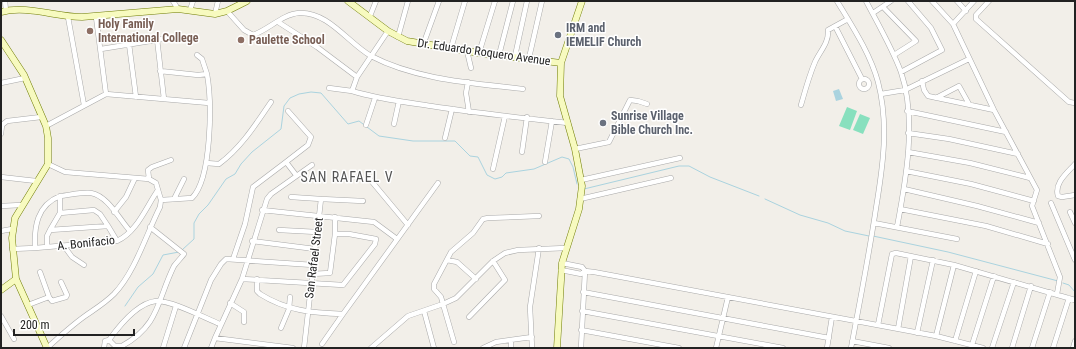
<svg xmlns="http://www.w3.org/2000/svg" width="1076" height="349" font-family="'Roboto Condensed',sans-serif">
<style>
.pitch{fill:#88e0be}
.water{fill:#aad3df}
.lines{fill:none;stroke-linecap:round;stroke-linejoin:round}
.stream{stroke:#aad3df;stroke-width:1}
.street-casing{stroke:#a9a9a9;stroke-width:5.5}
.secondary-casing{stroke:#707d05;stroke-width:7}
.street{stroke:#fff;stroke-width:4.5}
.secondary{stroke:#f7fabf;stroke-width:6}
.education-dot{fill:#8d6e63;stroke:#fff;stroke-width:1.5}
.worship-dot{fill:#6b7280;stroke:#fff;stroke-width:1.5}
.labels{text-anchor:middle;stroke-width:3;stroke-linejoin:round;paint-order:stroke}
.education-label{font-size:12px;font-weight:bold;fill:#785e54;stroke:#fff;text-anchor:start}
.worship-label{font-size:12px;font-weight:bold;fill:#5b616d;stroke:#fff;text-anchor:start}
.street-label{font-size:12px;fill:#222;stroke:#fff}
.quarter-label{font-size:14px;letter-spacing:1px;fill:#555;stroke:#fff}
</style>
<rect width="100%" height="100%" fill="#f2efe9"/>
<!-- pitch -->
<path class="pitch" d="M847 107 857 111 850 130 839 126Z
M860 114 870 118 863 134 853 130Z"/>
<!-- water -->
<path class="water" d="M839 89 843 99 836 101 833 91Z"/>
<g class="lines">
<!-- stream -->
<path class="stream" d="M584 189 679 166H689L710 177 759 196
M765 199 800 215 828 223 845 231 869 236
M873 236 948 252 1058 281
M182 250 194 239V223L199 214 208 205 226 179 235 174 241 164 252 152 281 129 284 106 290 98 299 94 311 92 321 93 348 124 359 121 379 136 413 141H455L470 156 478 157 487 175 495 179 502 177 506 173 534 169 562 157 569 159 573 167 577 184
M1063 283 1069 285 1075 292
M125 306 138 287 153 274 163 255 179 252"/>
<!-- street casing -->
<g class="street-casing">
<path id="street" d="M5 1 6 11
M173 1 178 9
M837 1C852 26 870 53 878 82 889 124 883 166 876 208 869 255 860 301 851 348
M866 1C878 24 892 48 901 72 917 119 906 180 897 227
M932 1 953 24 994 110 1037 190 1032 206 1060 277 1057 294
M957 1 966 11
M989 1 976 15V19L1069 102 1075 103
M883 7 916 41 894 55
M190 10 193 1
M227 11 244 30 253 35C268 30 283 14 299 13 328 11 349 44 371 56 417 80 473 83 523 89
M873 13 891 1
M215 14 218 1
M370 16 376 1
M68 17 84 105
M96 17 106 94 209 103
M278 22 317 47 357 77
M953 24 974 1
M835 26 862 79
M388 31 357 77 352 91C378 99 404 102 431 106 476 113 522 118 568 123
M398 37 408 1
M157 39 164 99
M129 44 136 97
M423 45 439 1
M451 48 465 1
M101 49 175 37
M467 51 471 68
M479 53 495 1
M197 55 202 59 207 74
M499 55 513 1
M515 56 527 1
M529 58 542 1
M160 71 198 75 207 74C212 102 212 178 192 198L161 200
M901 72 942 50 931 28 908 1
M859 84a5 5 0 1 1 10 0a5 5 0 1 1-10 0Z
M922 81 924 90 928 96 994 110
M468 82 466 93 469 112
M1 83 25 78
M329 88 352 91
M881 94 905 90 969 59
M936 98 959 86 969 104
M801 105C805 91 809 76 815 62 820 51 829 43 828 30L848 19
M907 111 1006 132
M394 124 399 101
M366 125 375 98
M46 126 106 94
M908 133 949 139 1018 154
M1 134 2 125 7 121 41 117
M445 138 452 109
M575 149 609 142 630 100 638 101 647 104
M522 152 527 117
M908 152 970 163 1030 178
M286 162 308 145 311 137 288 111
M545 162 552 121
M206 163 219 164C241 148 256 124 271 102
M1075 164C1067 173 1054 183 1058 196L1062 197 1075 195
M493 169 505 116
M906 171 971 184 1034 201
M1 177 36 181
M368 177 408 225
M149 179 148 170 152 167 171 160
M581 180 680 158
M904 189 977 206 1039 223
M291 197 321 199 304 348
M174 199 184 179
M321 199 363 201
M580 199 671 178
M1051 203 1075 260
M1 206 21 205
M900 209 986 226 1048 244
M262 210 374 222 397 239
M114 212 126 197 135 178
M1070 212 1075 223
M60 213 94 210 100 214 108 226
M874 223 957 239
M279 230 317 232
M1 231 12 229
M117 241 108 226 50 230 60 213V196C70 195 81 192 91 193 108 196 119 219 130 231
M252 241 315 249
M64 246 72 257 84 265
M47 247V236L50 230
M35 248C34 227 37 205 60 196
M12 249 35 248 117 241C137 232 146 207 158 190
M233 259 245 224 253 187 286 162 296 175
M447 260 457 262 476 279
M562 263 582 267 585 271
M561 270 581 274 585 271 594 272 936 336 983 348
M312 274 330 273 335 234V217
M242 279 267 199 271 194 312 165
M257 279V291L260 294C287 311 313 313 343 314L438 183
M583 292 829 338
M49 297 52 301 66 297 67 295 61 282
M230 303 244 312V322
M28 305 49 297 40 272
M424 311 434 348
M582 311 783 348
M1 316 14 339
M469 317 505 280 493 261
M878 325 892 254 896 253 954 265 1075 300
M281 328 289 309 290 297
M898 329 911 256
M581 330 679 348
M917 333 933 260
M936 336 954 265
M215 338 242 279 343 285 375 244 376 239 349 234H335
M109 340 115 346H122C160 325 157 300 174 266 177 262 181 258 184 254L150 227
M511 340V348
M852 341 889 348
M955 341 976 271
M454 342 443 304 456 298 493 261 505 253 518 250 566 248
M322 344 343 314
M47 348C59 337 71 326 85 316 95 309 105 303 114 294 135 272 146 235 160 207L161 200 156 183 149 179 65 172 48 164
M104 348 105 341 109 340C119 326 137 303 156 301 171 300 205 318 220 324
M163 348 176 306
M184 348 211 280 221 264 226 259 313 265
M211 348 215 338 293 348
M371 348 408 316 443 304 441 297 434 289V284L451 252 473 233 483 219 488 218 539 216
M483 348 496 342 532 337
M532 348 530 307 539 248
M581 348 585 271
M716 348 728 297
M827 348 832 317
M971 348 994 276
M992 348 1014 282
M1012 348 1031 286
M1032 348 1050 292
M1053 348 1069 298
M1073 348 1075 341"/>
</g>
<!-- secondary casing -->
<g class="secondary-casing">
<path id="secondary" d="M348 1 388 31 407 41 479 53 561 63
M1 12C27 5 56 17 82 17L178 9 215 14 227 11 247 1
M1 40 24 75 46 126 48 138V164L15 218 12 238 16 279 47 348
M1 290 16 279
M557 348 562 263 579 209 582 186 575 149 560 96 561 63 582 1"/>
</g>
<!-- street -->
<use href="#street" class="street"/>
<!-- secondary -->
<use href="#secondary" class="secondary"/>
</g>
<!-- markers -->
<g class="education-dot">
<circle cx="90" cy="31" r="4"/>
<circle cx="241" cy="40" r="4"/>
</g>
<g class="worship-dot">
<circle cx="558" cy="35" r="4"/>
<circle cx="603" cy="123" r="4"/>
</g>
<g class="labels">
<!-- education labels -->
<g class="education-label">
<text x="98" y="28">Holy Family<tspan x="98" dy="14">International College</tspan></text>
<text x="249" y="44">Paulette School</text>
</g>
<!-- worship labels -->
<g class="worship-label">
<text x="566" y="32">IRM and<tspan x="566" dy="14">IEMELIF Church</tspan></text>
<text x="611" y="120">Sunrise Village<tspan x="611" dy="14">Bible Church Inc.</tspan></text>
</g>
<!-- street labels -->
<g class="street-label">
<text transform="translate(484 52) rotate(8)" y="4">Dr. Eduardo Roquero Avenue</text>
<text transform="translate(86 243) rotate(-6)" y="4">A. Bonifacio</text>
<text transform="translate(314 258) rotate(-83)" y="4">San Rafael Street</text>
</g>
<!-- quarter labels -->
<g class="quarter-label">
<text x="347" y="182">SAN RAFAEL V</text>
</g>
</g>
<!-- border -->
<rect width="1076" height="349" fill="none" stroke="#222222" stroke-width="4"/>
<!-- scale -->
<path d="M14 329v6h120v-6" fill="none" stroke="#222222" stroke-width="2"/>
<text x="20" y="329" font-size="12" fill="#222222" stroke="#ffffff" stroke-width="3" paint-order="stroke">200 m</text>
</svg>
